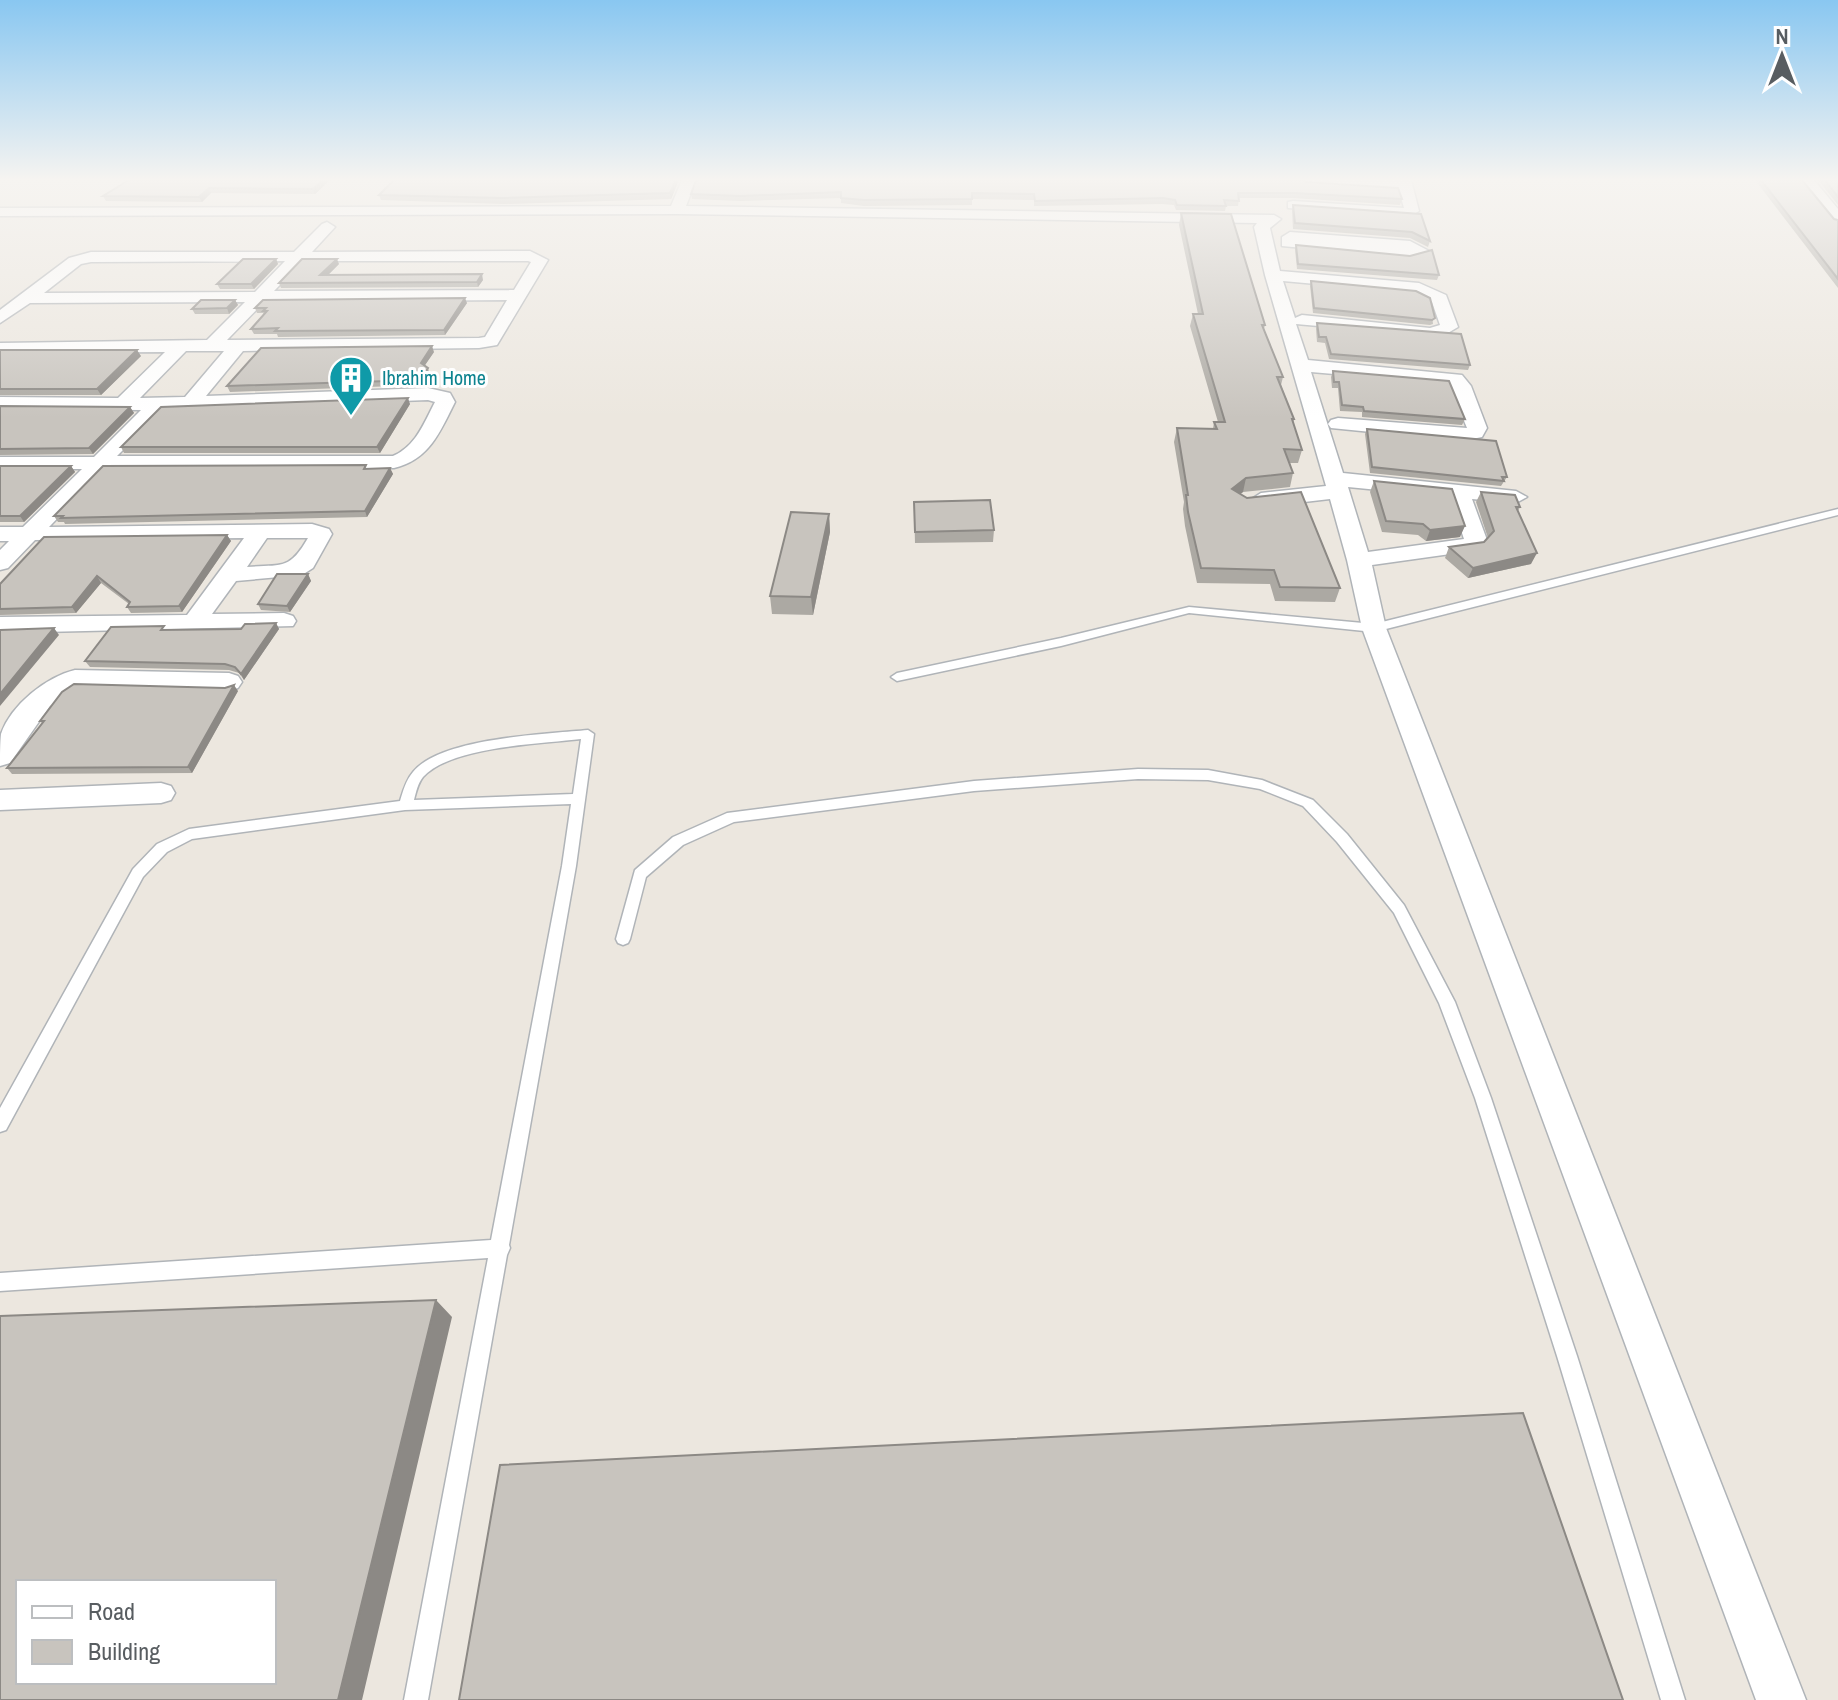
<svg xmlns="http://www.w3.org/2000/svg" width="1838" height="1700" font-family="'Archivo Narrow',sans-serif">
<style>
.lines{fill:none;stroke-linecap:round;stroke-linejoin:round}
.service-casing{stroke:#b0b4b8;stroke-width:3}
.minor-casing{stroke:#b0b4b8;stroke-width:3}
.service{fill:#fff;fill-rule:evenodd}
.minor{fill:#fff;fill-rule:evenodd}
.wall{fill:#aca9a3}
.shaded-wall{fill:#8c8985}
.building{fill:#c8c4be;stroke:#8c8985;stroke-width:2;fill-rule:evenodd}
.labels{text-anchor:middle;stroke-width:6;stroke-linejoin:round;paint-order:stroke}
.far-culture-label{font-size:20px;fill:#0d838f;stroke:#fff;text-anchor:start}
</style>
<rect width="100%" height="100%" fill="#ece7df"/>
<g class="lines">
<!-- service casing -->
<g class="service-casing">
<path id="service" d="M1838 509V515L1374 632 1189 613 1061 646 897 681 891 677 897 673 1061 638 1189 607 1374 624Z
M588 730 594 734 576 866 509 1245 510 1248 507 1255 428 1700H404L488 1258 0 1291V1273L491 1240 562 866 571 804 405 810 192 839 167 852 143 877 6 1130 0 1132V1108L133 869 157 844 189 829 400 801C403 791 406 780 413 772 440 738 546 734 588 730ZM581 739 573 794 414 800C416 792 418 783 423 777 451 746 541 744 581 739Z
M1138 769 1208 770 1262 780 1313 800 1347 834 1404 905 1455 1002 1491 1098 1577 1356 1685 1700H1661L1557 1356 1475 1098 1439 1003 1394 913 1337 842 1303 806 1260 789 1208 780 1138 779 974 791 734 822 683 845 646 877 630 939 628 943 623 945 618 943 616 939 635 870 673 837 727 813 974 781Z"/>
</g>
<!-- minor casing -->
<g class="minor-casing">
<path id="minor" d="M682 180H696L686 206 1274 215 1281 219 1270 228 1280 271 1419 283 1446 295 1458 327 1441 337 1296 324 1308 360 1462 375 1471 386 1487 428 1482 437 1462 441 1331 428 1328 424 1331 420 1338 418 1467 428 1449 384 1311 372 1343 473 1516 491 1527 497 1516 503 1472 499 1487 540 1479 550 1372 565 1386 628 1806 1700H1756L1362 628 1347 560 1330 499 1261 507 1250 500 1261 493 1326 486 1265 275 1254 227 1257 223 677 214 0 216V208L671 206ZM1283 281 1415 293 1432 302 1440 325 1430 328 1302 315 1295 318ZM1348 487 1450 497 1464 539 1368 552Z
M1298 180H1411L1419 211 1409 217 1288 208V202L1293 201 1404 208 1399 190 1305 184Z
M1799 180H1814L1838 209V223L1833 222Z
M327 222 335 227 312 252 530 251 548 260 497 345 479 348 243 351 206 396 428 388 450 393 455 402C440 432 429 460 394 468L105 469 49 527 312 524 329 529 332 534 313 568 302 575 236 581 212 614 284 613 293 616 296 621 293 626 0 633V617L187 615 244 538 35 540 8 568 0 570V550L9 541H0V527H23L82 469H0V457H94L141 410 0 409V397L118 398 165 352 0 353V343L207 340 245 302 30 303 0 323V310L69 258 91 252H294L322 224ZM285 261 255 292 44 293 81 264 91 262ZM303 261H528L531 262 514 290 274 291ZM507 300 485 337 479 338 227 340 264 302ZM186 351H224L185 397 140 398ZM428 400 435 402C424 423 416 446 393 456H117L163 410ZM267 538H308C289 571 282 564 247 567Z
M1290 232 1410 241 1429 251 1427 254 1409 258 1282 246V237Z
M75 670 229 673 238 676 242 682 238 688 229 691 78 687 50 706 10 763 0 766C0 757 0 743 1 734 11 705 46 677 75 670Z
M161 783 171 786 175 793 171 800 161 803 0 810V790Z"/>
</g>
<!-- service -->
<use href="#service" class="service"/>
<!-- minor -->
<use href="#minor" class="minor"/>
</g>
<!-- wall -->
<path class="wall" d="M330 180 315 194 211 193 202 202 106 201 103 196Z
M679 180 671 199 504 204 381 200 379 195Z
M1755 180H1802L1834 219 1838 220V288Z
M1818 180H1838V205Z
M1306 182 1402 199 1400 205 1293 198H1239L1238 206H1226L1225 211 1176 210 1174 205 1162 204 1034 206V200L972 199V205L864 206 841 203V198L741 201 692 199 691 194Z
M1293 205 1421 214 1430 241 1428 247 1410 238 1293 229 1292 211Z
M1181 213 1265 325 1264 329 1283 377 1281 385 1294 419 1293 423 1302 450 1298 463H1290L1293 473 1290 487 1243 492 1240 494 1340 588 1335 602 1275 601 1270 584 1197 583 1185 526 1183 509 1184 502 1174 442 1177 428 1213 429 1214 422H1218L1190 326 1193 314H1198L1179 225Z
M1296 245 1439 275 1437 280 1297 269 1295 250Z
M276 259 278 264 254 289H220L217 284Z
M339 264 328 275 483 280 478 287 281 288 279 283Z
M1311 281 1430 298 1433 324 1430 325 1313 313 1310 286Z
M235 300 238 305 229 314H195L192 309Z
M467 303 445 335 278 337 277 334H254L251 329 264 314 263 313H257L255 308Z
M1317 323 1470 365 1468 370 1329 359 1325 343 1317 342 1316 329Z
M0 350 141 356 101 395H0Z
M434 352 425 365 429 373 422 385 230 392 227 386Z
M1333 371 1465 419 1462 425 1362 417V412L1340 411 1338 388H1332L1331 377Z
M410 404 380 453H124L121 447Z
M0 406 130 407 134 413 93 454 0 455Z
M1367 429 1507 477 1501 486 1370 473 1365 434Z
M0 466H71L75 472 24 522H0Z
M390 468 393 474 367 517 65 524 64 522H58L54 516 367 469Z
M1374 481 1460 537 1426 541 1418 535 1382 532 1370 492Z
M1481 492 1520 507 1518 511 1531 564 1468 578 1445 558 1449 547 1484 542 1488 538 1476 502Z
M914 502 994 530 993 542 915 543Z
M829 514 830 532 813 615 772 614 770 596Z
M227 535 231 541 182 612 131 613 127 607 129 604 101 583 76 613 0 615V584Z
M308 574 311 581 290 612 261 610 258 604Z
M276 623 279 629 244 680 239 673 229 670 90 667 85 661 167 630 241 629Z
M238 691 192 773 12 774 7 768 42 723 40 721Z"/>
<!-- shaded-wall -->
<path class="shaded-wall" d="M323 180H330L315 194 313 189Z
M676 180H679L671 199 670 193Z
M209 188 211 193 202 202 199 197Z
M276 259 278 264 254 289 251 284Z
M337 259 339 264 323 280 320 275Z
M482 274 483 280 478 287 477 282Z
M465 298 467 303 445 335 444 330Z
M235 300 238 305 229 314 227 308Z
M432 346 434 352 423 368 421 363Z
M137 350 141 356 101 395 97 389Z
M428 368 429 373 422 385 420 380Z
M408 398 410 404 380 453 377 447Z
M130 407 134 413 93 454 89 448Z
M71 466 75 472 24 522 20 516Z
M390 468 393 474 367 517 365 511Z
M1246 478 1243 492 1229 503 1232 489Z
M829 514 830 532 813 615 811 597Z
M1465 526 1460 537 1426 541 1430 530Z
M227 535 231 541 182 612 179 606Z
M1537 553 1531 564 1468 578 1473 568Z
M308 574 311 581 290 612 287 606Z
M97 576 101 583 76 613 72 607Z
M276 623 279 629 244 680 241 674Z
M54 628 59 635 0 706V694Z
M234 685 238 691 192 773 188 767Z
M436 1300 452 1317 362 1700H338Z"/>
<!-- building -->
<path class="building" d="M129 180H323L313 189 209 188 199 197 103 196Z
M394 180H676L670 193 503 198 379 195Z
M696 180H1304L1306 182 1398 188 1402 199 1294 193H1238L1239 201 1224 200 1226 206 1177 205 1175 200 1163 198 1035 201 1034 194 972 193V199L864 200 841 198V192L740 196 691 194Z
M1761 180H1802L1834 219 1838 220V279Z
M1825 180H1838V197Z
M1293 205 1421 214 1430 241 1412 232 1295 223Z
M1181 213 1231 214 1265 325H1262L1283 377H1277L1294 419H1292L1302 450 1284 449 1293 473 1246 478 1232 489 1247 498 1301 492 1340 588 1280 587 1274 570 1201 568 1188 512 1186 495H1188L1177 428 1217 429 1214 422H1225L1193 314H1203Z
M1296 245 1410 256 1432 250 1439 275 1298 264Z
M243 259H276L251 284H217Z
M302 259H337L320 275 482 274 477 282 279 283Z
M1311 281 1416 291 1430 298 1435 318 1432 320 1314 308Z
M465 298 444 330 275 331 278 328 251 329 267 311H263L266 308H255L263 300Z
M201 300H235L227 308 192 309Z
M1317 323 1461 334 1470 365 1331 354 1326 337H1319Z
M432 346 421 363 428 368 420 380 227 386 261 348Z
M0 350H137L97 389H0Z
M1333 371 1449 381 1465 419 1364 411 1363 407 1342 405 1339 382H1334Z
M408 398 377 447H121L161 407Z
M0 406 130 407 89 448 0 449Z
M1367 429 1496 441 1507 477H1502L1504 481 1372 467Z
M366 465 364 469 390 468 365 511 61 518 63 516H54L103 466Z
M0 466H71L20 516H0Z
M1374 481 1452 489 1465 526 1430 530 1423 524 1386 521Z
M1481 492 1515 495 1520 507H1516L1537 553 1473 568 1449 547 1484 542 1494 531Z
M990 500 994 530 915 532 914 502Z
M791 512 829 514 811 597 770 596Z
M227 535 179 606 127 607 130 602 97 576 72 607 0 609V584L44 537Z
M277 574H308L287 606 258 604Z
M276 623 241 674 235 667 225 664 85 661 111 627 164 626 161 630 241 629 245 624Z
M54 628 0 694V630Z
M74 684 225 688 234 685 188 767 7 768 44 721H40L62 692Z
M436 1300 338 1700H0V1316ZM18 1582H274V1682H18Z
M1523 1413 1623 1700H459L500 1465Z"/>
<!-- sky -->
<linearGradient id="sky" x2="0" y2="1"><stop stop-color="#89c7f1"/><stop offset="0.43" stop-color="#f6f4f1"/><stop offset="1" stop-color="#f6f4f1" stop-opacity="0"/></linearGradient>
<rect width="1838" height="418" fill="url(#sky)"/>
<!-- icons -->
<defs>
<g id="building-pin" transform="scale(2.3)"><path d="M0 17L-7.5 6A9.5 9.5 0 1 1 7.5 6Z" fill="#0f9aa8" stroke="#fff"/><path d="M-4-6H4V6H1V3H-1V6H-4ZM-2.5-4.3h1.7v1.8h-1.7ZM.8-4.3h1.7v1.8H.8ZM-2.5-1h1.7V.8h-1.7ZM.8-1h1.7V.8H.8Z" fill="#fff"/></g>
</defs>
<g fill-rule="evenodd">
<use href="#building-pin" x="351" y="378"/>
</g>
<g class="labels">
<!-- far-culture labels -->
<g class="far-culture-label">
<text x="382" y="385">Ibrahim Home</text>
</g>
</g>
<!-- legend -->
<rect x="16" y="1580" width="260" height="104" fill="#ffffff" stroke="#bcbec0" stroke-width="2"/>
<rect x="32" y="1606" width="40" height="12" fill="#ffffff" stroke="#bcbec0" stroke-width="2"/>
<text x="88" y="1620" font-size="24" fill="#585d61">Road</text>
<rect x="32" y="1640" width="40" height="24" fill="#c8c4be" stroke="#bcbec0" stroke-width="2"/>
<text x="88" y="1660" font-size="24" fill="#585d61">Building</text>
<!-- north arrow -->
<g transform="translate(1782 56)" stroke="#ffffff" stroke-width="6" paint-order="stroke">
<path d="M0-6L14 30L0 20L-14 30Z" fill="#585d61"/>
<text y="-12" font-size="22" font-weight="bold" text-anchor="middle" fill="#585d61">N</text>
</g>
</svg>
